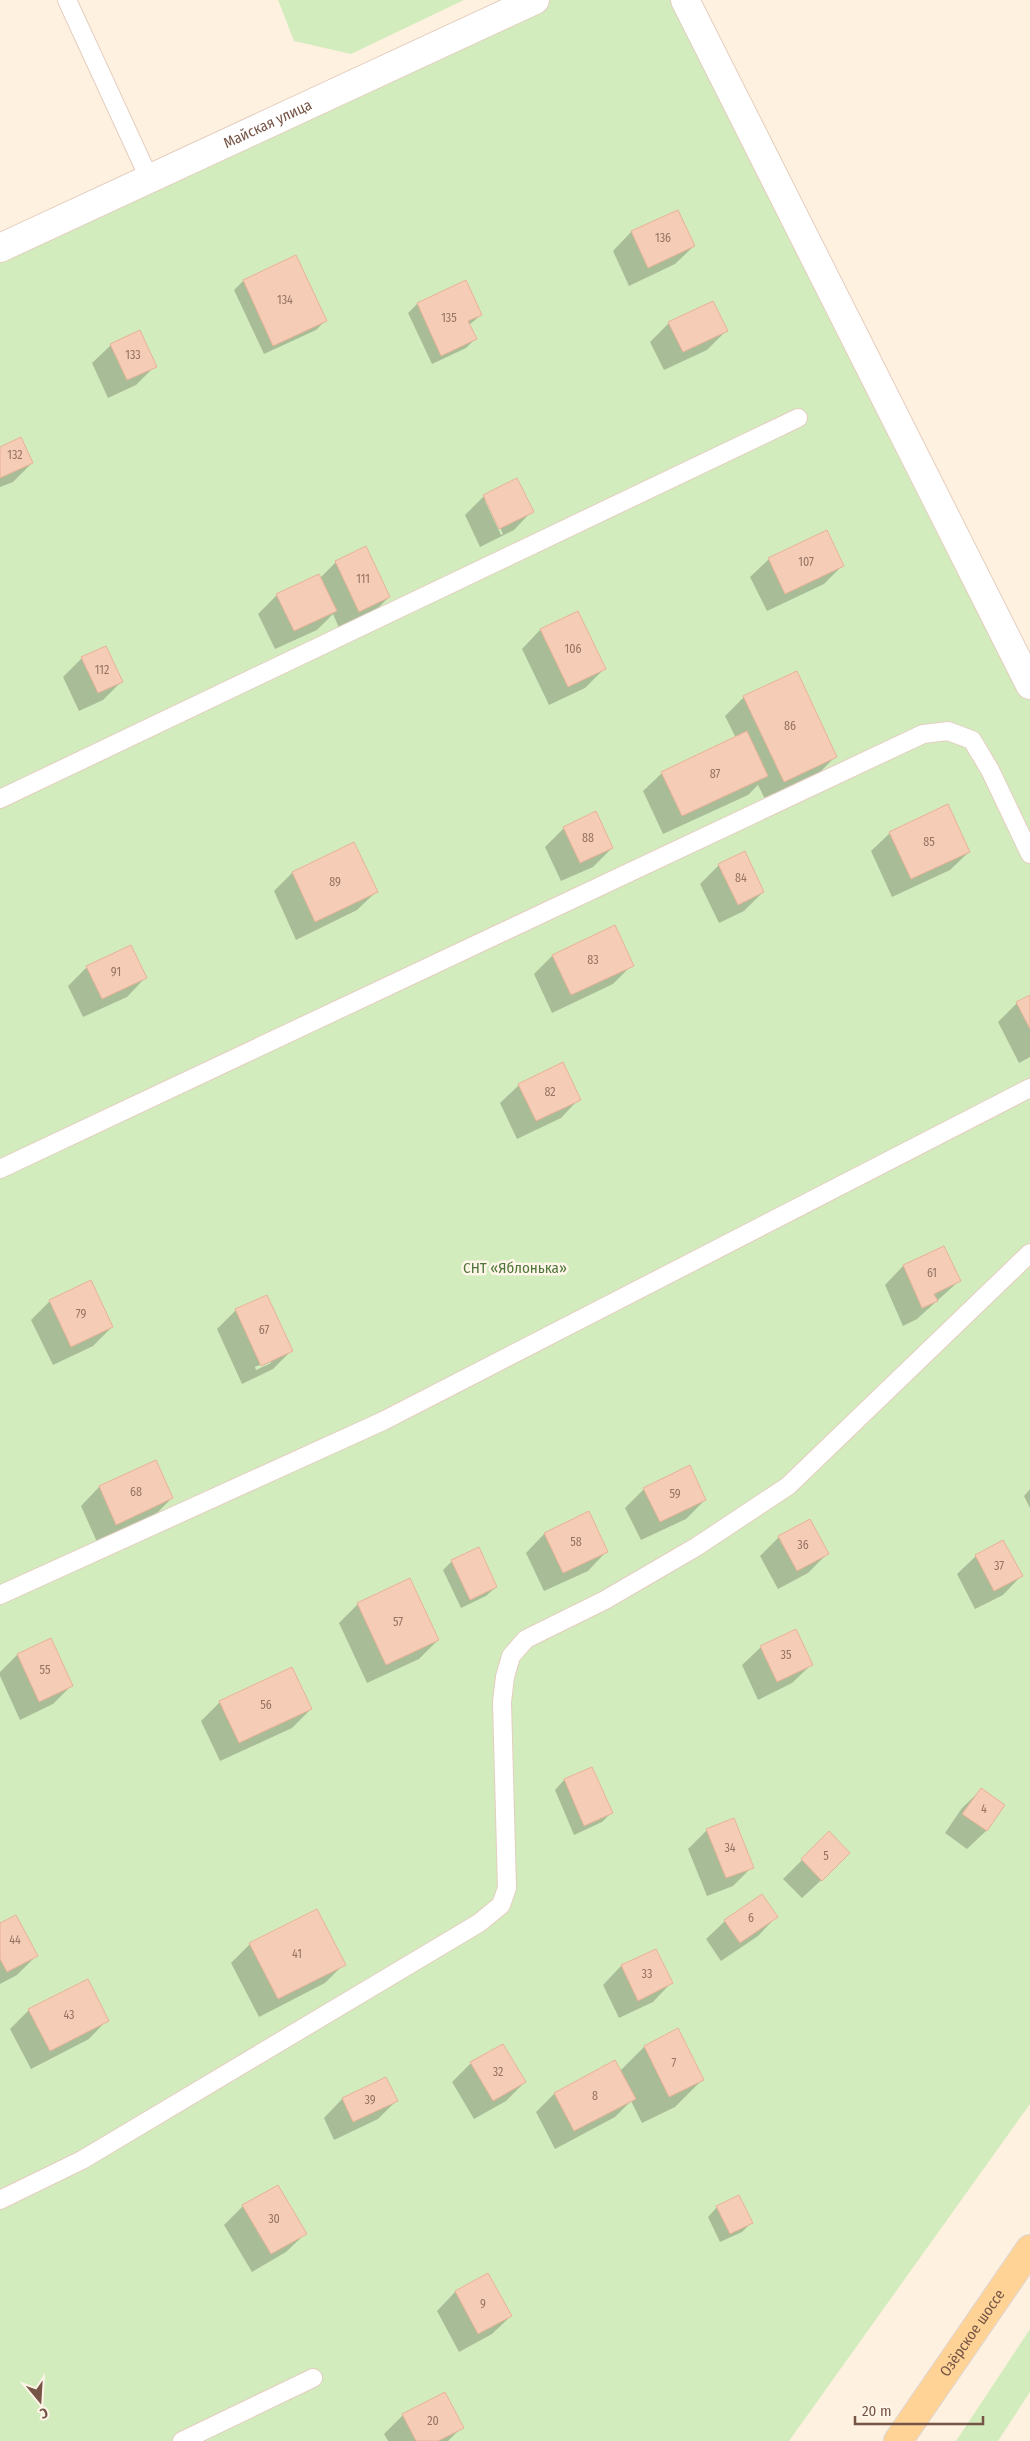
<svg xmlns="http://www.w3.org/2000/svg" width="1030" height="2441" font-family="'Fira Sans Condensed',sans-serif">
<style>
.green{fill:#d3ecbe}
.shadow{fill:#0003;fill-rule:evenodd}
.building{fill:#f5ccb6;stroke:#e8b296}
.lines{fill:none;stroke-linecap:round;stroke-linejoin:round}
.lane-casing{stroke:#e4cebf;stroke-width:20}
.street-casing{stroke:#e4cebf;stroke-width:30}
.primary-casing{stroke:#ded6d3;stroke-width:30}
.lane{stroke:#fff;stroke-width:18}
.street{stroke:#fff;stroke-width:28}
.primary{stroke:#ffd396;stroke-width:28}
.labels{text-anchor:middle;stroke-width:5;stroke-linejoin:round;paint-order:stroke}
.number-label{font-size:12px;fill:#967362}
.street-label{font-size:15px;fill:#765546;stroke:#fff5e8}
.park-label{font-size:15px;fill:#4f773b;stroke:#fff5e8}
</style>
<rect width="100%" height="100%" fill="#fef1e0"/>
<!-- green -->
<path class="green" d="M278 0H464L351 54 294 41Z
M535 0H685L1030 685V2104L789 2441H0V248Z
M1030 2329V2392L998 2441H956Z"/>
<!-- shadow -->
<path class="shadow" d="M678 211 694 246 675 264 629 286 613 251 631 232Z
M243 281 325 321 316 330 264 354 234 290Z
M465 282 481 315 469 325 475 339 466 348 432 364 408 313 417 304Z
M669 323 726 331 707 350 664 370 650 342Z
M111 345 155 366 136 385 108 398 92 363Z
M0 449 32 463 13 482 0 487Z
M484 496 532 511 514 530 480 547 465 515ZM485 501H487L503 534 501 535Z
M769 559 843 565 824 584 767 611 750 577Z
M336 562 389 597 370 616 340 630 333 614 317 630 275 649 258 614 277 595 320 578Z
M577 612 604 669 585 688 549 705 522 649 540 630Z
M105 647 122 681 103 700 79 711 63 677 82 658Z
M744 697 835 757 817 775 765 799 758 785 748 795 663 834 643 791 662 773 736 738 725 716Z
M564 828 612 848 593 867 561 881 545 847Z
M890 833 969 852 950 870 892 897 871 851Z
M719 865 763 892 744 911 719 923 700 884Z
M292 873 376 892 357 910 296 940 274 891Z
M552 956 632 965 613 984 552 1013 534 974Z
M87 967 145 978 127 997 83 1017 68 986Z
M1030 997V1057L1019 1063 998 1022 1017 1003Z
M519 1085 579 1099 561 1118 517 1139 500 1103Z
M943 1247 959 1281 917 1319 903 1326 885 1285 903 1266Z
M50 1301 112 1327 93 1346 53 1365 31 1320Z
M236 1310 291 1351 273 1369 242 1384 217 1329ZM271 1360V1363L256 1370 255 1367Z
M155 1462 172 1498 153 1517 97 1542 81 1506 99 1487Z
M644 1489 705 1500 686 1519 641 1540 625 1508Z
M1030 1489V1508L1024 1496Z
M588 1513 606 1552 588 1571 544 1591 526 1553 544 1534Z
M779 1537 827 1554 808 1573 778 1589 760 1556Z
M976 1556 1021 1576 1003 1595 975 1609 957 1574Z
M452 1561 496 1587 486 1596 461 1608 443 1570Z
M358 1604 438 1640 419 1659 367 1683 339 1623Z
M761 1647 811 1665 792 1683 758 1700 742 1665Z
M17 1655 72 1685 53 1704 20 1720 0 1676V1672Z
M220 1702 311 1709 292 1728 220 1761 201 1721Z
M592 1769 611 1813 602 1822 574 1835 555 1790 564 1780Z
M981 1790 1004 1805 986 1831 967 1849 945 1833 962 1808Z
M707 1830 752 1867 733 1886 707 1896 688 1849Z
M829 1833 830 1872 802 1898 783 1879Z
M776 1917 758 1936 721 1961 706 1939 725 1921Z
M0 1925 36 1956 17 1975 0 1984Z
M250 1944 344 1964 325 1983 259 2017 231 1963Z
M655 1950 671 1983 653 2002 619 2018 603 1985 621 1966Z
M29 2010 107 2020 89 2039 31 2069 10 2029Z
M644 2047 702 2080 675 2107 642 2123 631 2101 615 2117 555 2149 536 2112 554 2094 615 2062 620 2071Z
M471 2063 525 2082 506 2101 474 2119 452 2082Z
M386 2079 396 2101 378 2119 334 2140 324 2118 342 2099Z
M243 2206 305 2234 286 2252 252 2272 224 2225Z
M717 2207 751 2223 742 2232 720 2242 708 2217Z
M488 2275 511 2316 492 2334 459 2352 437 2311 455 2292Z
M403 2415 462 2427 448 2441H388L384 2434Z"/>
<!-- building -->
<path class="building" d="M678 210 695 246 648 268 631 231Z
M296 255 327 321 273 346 243 280Z
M466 280 482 315 468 321 477 339 441 356 417 303Z
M713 301 728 331 683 352 668 322Z
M140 330 157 367 127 380 110 344Z
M21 437 33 463 0 478V447Z
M517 478 534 512 499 529 483 495Z
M827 530 844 566 785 594 768 558Z
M366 546 390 597 359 612 335 561Z
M319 574 337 611 294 631 276 594Z
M578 611 606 669 568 687 540 629Z
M106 646 123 682 98 693 81 657Z
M797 671 837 757 784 782 743 696Z
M747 731 768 776 682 816 661 772Z
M948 804 970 852 911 879 889 832Z
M596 811 613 848 580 863 563 827Z
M354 842 378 892 315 922 292 872Z
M745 851 764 892 738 905 718 864Z
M615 925 634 966 571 995 552 955Z
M131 945 147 978 102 999 86 966Z
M1030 995V1029L1016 1002Z
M563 1062 581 1100 536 1121 518 1084Z
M944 1246 961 1281 934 1294 938 1301 922 1308 903 1265Z
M91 1280 113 1327 71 1347 49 1300Z
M267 1295 293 1351 261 1366 235 1309Z
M156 1460 173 1498 116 1525 99 1486Z
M690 1465 706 1500 660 1522 643 1488Z
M589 1511 608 1552 563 1573 544 1533Z
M810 1519 829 1554 797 1571 778 1536Z
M1003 1540 1023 1576 994 1591 975 1555Z
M479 1547 497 1587 470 1600 451 1560Z
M410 1578 439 1640 386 1665 357 1603Z
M796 1629 813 1665 777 1682 760 1646Z
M51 1638 73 1686 39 1702 17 1654Z
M292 1667 312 1709 239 1743 219 1701Z
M592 1767 613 1813 584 1826 564 1779Z
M981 1788 1005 1805 987 1831 962 1814Z
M734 1818 754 1868 726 1878 706 1829Z
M829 1831 850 1853 822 1881 801 1859Z
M762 1894 778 1917 740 1943 724 1920Z
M317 1909 346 1965 278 1999 249 1943Z
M16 1915 38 1956 7 1972 0 1959V1923Z
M656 1949 673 1983 638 2001 621 1965Z
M88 1979 109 2021 50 2051 28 2009Z
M678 2028 704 2080 669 2097 644 2046Z
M503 2044 526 2082 493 2101 470 2062Z
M615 2060 636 2099 574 2131 554 2093Z
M386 2077 398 2101 353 2122 342 2098Z
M278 2185 307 2234 271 2254 242 2205Z
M739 2195 753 2223 730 2234 716 2206Z
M488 2273 512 2316 478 2334 455 2291Z
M445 2392 464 2428 438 2441H416L402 2414Z"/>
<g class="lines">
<!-- lane casing -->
<g class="lane-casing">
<path id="lane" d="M67 0 149 178
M0 799 798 418
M0 1169 923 734 948 731 972 740 990 770 1030 854
M0 1595 383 1421 1030 1088
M0 2200 82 2160 479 1923 501 1905 507 1888 502 1702 505 1677 511 1656 526 1639 605 1600 696 1547 788 1486 1030 1253
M182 2441 313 2378"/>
</g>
<!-- street casing -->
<g class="street-casing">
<g id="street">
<path d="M685 0 1030 685"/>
<path id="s1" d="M0 248 535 0"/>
</g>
</g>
<!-- primary casing -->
<g class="primary-casing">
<g id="primary">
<path id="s2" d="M898 2441 1030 2249"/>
</g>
</g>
<!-- lane -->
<use href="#lane" class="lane"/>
<!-- street -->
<use href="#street" class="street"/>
<!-- primary -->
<use href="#primary" class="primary"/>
</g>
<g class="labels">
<!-- number labels -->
<g class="number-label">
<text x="663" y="242">136</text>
<text x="285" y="304">134</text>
<text x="449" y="322">135</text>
<text x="133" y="359">133</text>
<text x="15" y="459">132</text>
<text x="806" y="566">107</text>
<text x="363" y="583">111</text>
<text x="573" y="653">106</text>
<text x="102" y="674">112</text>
<text x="790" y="730">86</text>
<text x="715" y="778">87</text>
<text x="588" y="842">88</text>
<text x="929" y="846">85</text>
<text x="741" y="882">84</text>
<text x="335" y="886">89</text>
<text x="593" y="964">83</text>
<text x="116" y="976">91</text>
<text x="550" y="1096">82</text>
<text x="932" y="1277">61</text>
<text x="81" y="1318">79</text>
<text x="264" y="1334">67</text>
<text x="136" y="1496">68</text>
<text x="675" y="1498">59</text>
<text x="576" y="1546">58</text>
<text x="803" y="1549">36</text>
<text x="999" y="1570">37</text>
<text x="398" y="1626">57</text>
<text x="786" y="1659">35</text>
<text x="45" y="1674">55</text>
<text x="266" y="1709">56</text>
<text x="984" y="1813">4</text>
<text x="730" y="1852">34</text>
<text x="826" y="1860">5</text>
<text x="751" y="1922">6</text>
<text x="15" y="1944">44</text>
<text x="297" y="1958">41</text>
<text x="647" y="1978">33</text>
<text x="69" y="2019">43</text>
<text x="674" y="2067">7</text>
<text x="498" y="2076">32</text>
<text x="595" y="2100">8</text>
<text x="370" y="2104">39</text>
<text x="274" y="2223">30</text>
<text x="483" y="2308">9</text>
<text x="433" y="2425">20</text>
</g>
<!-- street labels -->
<g class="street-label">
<text dy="5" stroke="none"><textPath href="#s1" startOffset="295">Майская улица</textPath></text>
<text dy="5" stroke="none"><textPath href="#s2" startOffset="131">Озёрское шоссе</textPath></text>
</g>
<!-- park labels -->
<g class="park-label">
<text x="515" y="1273">СНТ «Яблонька»</text>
</g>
</g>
<!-- north arrow -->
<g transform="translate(40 2401) rotate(162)" stroke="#fff5e8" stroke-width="4" paint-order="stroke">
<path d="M0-4L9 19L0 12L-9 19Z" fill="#765546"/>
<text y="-8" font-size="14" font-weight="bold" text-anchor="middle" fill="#765546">С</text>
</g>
<!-- scale -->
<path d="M855 2416v8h128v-8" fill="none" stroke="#765546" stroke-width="2.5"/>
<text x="862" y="2416" font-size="15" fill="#765546" stroke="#fff5e8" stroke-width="4" paint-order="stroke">20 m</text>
</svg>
